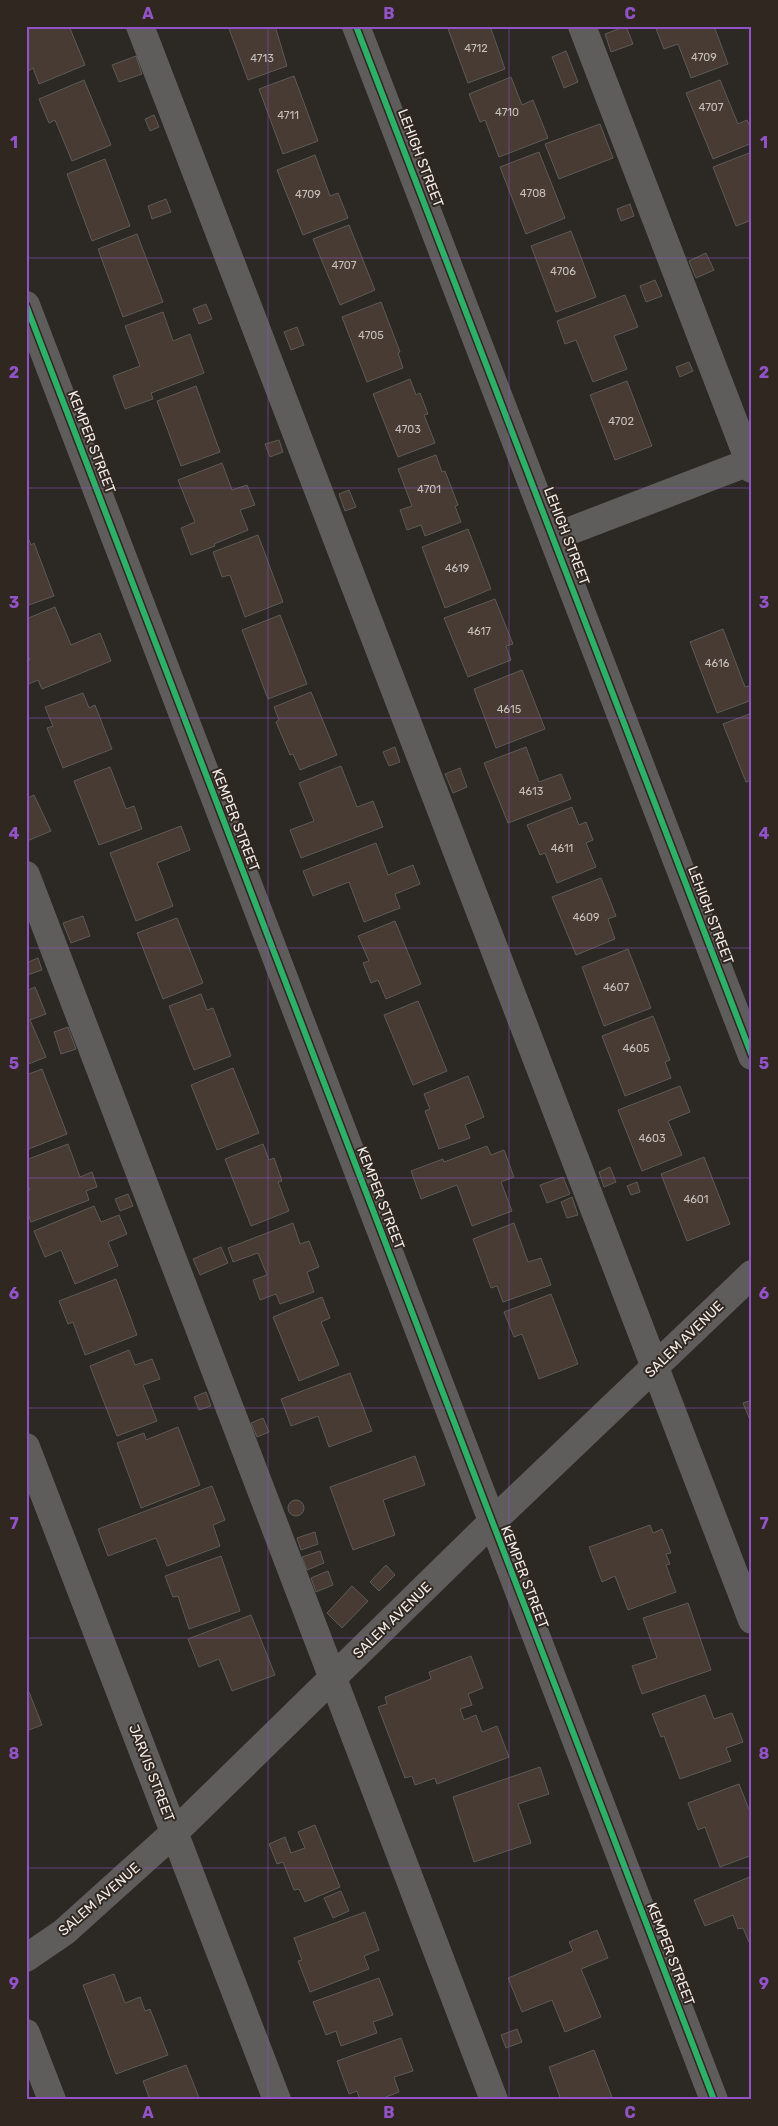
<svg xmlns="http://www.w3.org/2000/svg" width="778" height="2126" font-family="Rubik,sans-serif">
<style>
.building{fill:#473b33;stroke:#5e5a57}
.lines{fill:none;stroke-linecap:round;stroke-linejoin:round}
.minor{stroke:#5e5d5c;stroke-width:28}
.cycleway-casing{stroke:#302721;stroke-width:9}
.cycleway{stroke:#2db169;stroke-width:6}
.grid{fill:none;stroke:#9353c8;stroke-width:1;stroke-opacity:0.55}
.labels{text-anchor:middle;stroke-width:4;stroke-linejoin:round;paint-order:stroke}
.number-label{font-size:11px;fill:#c8c0bc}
.street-label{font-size:14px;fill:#f3edea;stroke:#302721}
.neatline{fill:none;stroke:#9353c8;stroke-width:2}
.grid-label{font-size:16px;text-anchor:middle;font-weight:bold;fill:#9353c8}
</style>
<rect width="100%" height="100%" fill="#2c2824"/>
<!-- building -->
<path class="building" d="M26 26H69L85 65 39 84 33 68 28 71 26 67Z
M228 26H275L287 66 248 80Z
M447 26H490L505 69 468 83Z
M626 26 633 44 611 52 605 34Z
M655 26H714L728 64 691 78 678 44 664 49Z
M566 51 578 82 564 88 552 57Z
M136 56 142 74 119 82 112 65Z
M294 76 318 141 283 154 259 89Z
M511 77 522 105 533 100 548 138 499 157 485 120 480 122 469 94Z
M84 80 111 145 72 161 55 120 49 123 39 99Z
M720 80 738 124 747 120 752 131V143L713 159 686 93Z
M154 115 159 127 150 131 145 119Z
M600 124 613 158 559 179 545 144Z
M539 152 565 218 526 234 500 167Z
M752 152V220L736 226 713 167Z
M315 155 330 196 338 193 348 218 303 235 277 170Z
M105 159 130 226 92 241 67 174Z
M166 199 171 212 152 219 148 206Z
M630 204 634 216 621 221 617 209Z
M349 225 375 290 340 305 313 239Z
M571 231 596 297 556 312 531 246Z
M137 234 163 302 123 317 98 249Z
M706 253 714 270 696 278 689 261Z
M655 280 662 296 646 302 640 286Z
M625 295 638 327 614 336 627 369 593 382 576 340 565 344 557 321Z
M381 302 400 352 398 353 403 368 367 382 342 317Z
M206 304 212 319 199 324 193 309Z
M163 312 173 341 190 334 204 373 151 393 153 399 125 409 113 376 140 366 125 326Z
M297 327 304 345 291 350 284 332Z
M689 362 693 371 680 377 676 367Z
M410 379 416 395 420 393 428 414 424 415 435 443 398 457 373 394Z
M627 381 652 446 615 460 590 395Z
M196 386 220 452 181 466 157 401Z
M279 440 283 452 270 457 265 444Z
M436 455 442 472 445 471 458 505 455 506 461 522 425 536 421 525 407 530 400 510 412 506 398 469Z
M222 463 232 490 247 485 255 505 240 510 248 530 214 544 215 546 191 555 181 528 195 522 178 480Z
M349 490 356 507 345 511 339 494Z
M468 529 491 589 445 608 422 547Z
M26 533 31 545 34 543 54 596 26 606Z
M258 535 283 602 245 617 230 575 222 577 213 552Z
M495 599 513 644 506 646 511 660 468 677 444 618Z
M55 607 71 645 100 633 111 661 42 689 38 680 26 685V661L30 660 26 651V619Z
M280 615 307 684 268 699 242 630Z
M723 629 745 687 752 685V700L717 713 690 642Z
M522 670 545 729 496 748 474 689Z
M311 692 337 755 300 770 293 754 290 755 276 722 279 720 274 707Z
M83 693 89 708 95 705 112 749 63 768 47 728 53 726 45 707Z
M752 713V780L746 782 723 724Z
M395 747 400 762 389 766 383 752Z
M526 747 539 782 561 774 571 799 508 823 484 763Z
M341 766 357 807 373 801 383 827 301 858 290 830 314 821 299 783Z
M110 767 126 809 134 806 142 829 99 845 74 781Z
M460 768 467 787 453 793 445 774Z
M34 795 51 831 27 841 26 799Z
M572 807 579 825 586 822 593 840 586 843 596 867 557 883 545 853 540 855 527 825Z
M181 826 190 850 157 863 173 906 136 921 110 853Z
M376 843 388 875 413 865 420 884 395 894 400 908 364 922 349 882 313 896 303 871Z
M601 878 616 916 608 919 615 939 576 955 552 897Z
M83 916 90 936 71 943 63 923Z
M177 918 203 983 163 999 137 933Z
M395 921 421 984 386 999 378 980 371 983 363 963 369 961 358 936Z
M628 949 651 1008 604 1026 582 967Z
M38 958 42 970 27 975 26 963Z
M35 987 46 1014 30 1020 46 1057 26 1065V991Z
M201 994 207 1010 213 1008 231 1056 194 1070 169 1006Z
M418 1001 447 1071 413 1085 384 1015Z
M653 1016 670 1060 665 1062 671 1078 625 1096 602 1036Z
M68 1027 76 1049 61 1054 54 1032Z
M233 1068 259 1133 217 1150 191 1085Z
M42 1069 67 1134 26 1150V1075Z
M468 1076 484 1117 465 1125 470 1138 439 1149 425 1111 430 1109 424 1094Z
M680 1086 690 1112 668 1121 682 1155 642 1171 618 1110Z
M68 1144 80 1177 92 1172 97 1187 86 1191 89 1200 31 1222 26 1209V1192L30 1190 26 1181V1160Z
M263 1144 269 1160 274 1158 282 1181 278 1182 289 1211 251 1226 225 1159Z
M487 1146 491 1155 504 1150 514 1177 501 1182 512 1211 472 1226 457 1185 421 1199 411 1171 443 1159 444 1162Z
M704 1157 730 1224 687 1241 661 1174Z
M610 1167 616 1182 604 1187 599 1172Z
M563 1177 570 1194 547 1203 540 1185Z
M637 1182 640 1192 631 1195 627 1186Z
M128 1194 133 1206 120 1211 115 1199Z
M572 1197 578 1215 567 1218 561 1202Z
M94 1206 101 1222 119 1215 127 1234 108 1242 118 1266 75 1284 61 1250 45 1257 34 1231Z
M293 1223 300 1244 309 1241 319 1267 307 1272 314 1292 280 1304 276 1294 260 1300 253 1280 267 1275 258 1253 233 1262 228 1248Z
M514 1223 528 1262 541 1258 551 1285 503 1302 497 1286 491 1288 473 1239Z
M221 1247 228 1263 200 1275 193 1259Z
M116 1279 137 1335 85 1355 73 1322 68 1324 59 1301Z
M551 1294 578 1364 539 1379 522 1334 514 1337 504 1312Z
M322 1297 330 1318 321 1322 339 1365 299 1381 273 1317Z
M129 1350 135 1365 152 1359 160 1379 143 1385 157 1421 117 1436 90 1366Z
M350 1373 372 1431 329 1447 318 1416 291 1426 281 1399Z
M206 1392 211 1406 199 1410 194 1397Z
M752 1400V1425L743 1403Z
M263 1418 269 1432 257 1437 251 1423Z
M178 1427 200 1485 141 1508 117 1443 144 1433 146 1440Z
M415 1456 425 1485 383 1500 395 1535 353 1550 330 1487Z
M212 1486 225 1520 213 1525 220 1546 167 1566 156 1538 108 1556 98 1529Z
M288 1508a8 8 0 1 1 16 0a8 8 0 1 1-16 0Z
M650 1525 653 1533 662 1529 671 1553 666 1554 670 1564 666 1565 676 1592 628 1610 615 1576 602 1582 589 1547Z
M315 1532 318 1544 301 1550 297 1538Z
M320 1551 324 1563 307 1570 302 1557Z
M221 1556 240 1611 189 1629 178 1596 173 1597 165 1576Z
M386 1565 395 1575 379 1591 370 1582Z
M328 1571 333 1585 316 1592 311 1578Z
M352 1586 368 1601 342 1628 327 1613Z
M688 1603 711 1670 642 1694 632 1666 657 1658 643 1618Z
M251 1615 275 1675 232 1691 219 1659 199 1667 188 1639Z
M471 1656 483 1688 468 1694 472 1705 460 1709 464 1720 476 1715 482 1732 497 1726 509 1757 437 1784 435 1778 415 1785 412 1776 405 1778 378 1707 387 1704 385 1697 431 1679 429 1672Z
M29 1692 42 1725 26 1731V1693Z
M705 1695 714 1719 732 1713 743 1742 726 1748 731 1761 680 1779 664 1736 661 1737 652 1714Z
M540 1767 549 1794 518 1804 531 1843 474 1862 453 1797Z
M739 1784 752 1817V1855L720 1867 705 1827 698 1830 688 1803Z
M315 1825 340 1887 305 1902 299 1889 294 1890 283 1862 277 1864 269 1844 285 1837 291 1853 305 1848 298 1832Z
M752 1876V1949L743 1928 738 1929 733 1915 705 1926 694 1900Z
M341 1891 349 1911 333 1918 324 1898Z
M365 1912 379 1950 364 1956 369 1969 310 1992 298 1961 302 1960 294 1938Z
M597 1930 608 1958 581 1969 601 2017 565 2032 552 2000 522 2012 508 1978 573 1951 569 1942Z
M114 1974 125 2003 140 1997 145 2011 150 2009 168 2055 116 2074 83 1985Z
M379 1978 393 2015 373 2022 377 2033 341 2046 336 2031 326 2035 313 2002Z
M517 2029 522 2042 506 2048 501 2035Z
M401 2038 413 2071 394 2077 399 2092 378 2100H360L357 2091 349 2094 337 2061Z
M594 2050 613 2100H561L549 2067Z
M186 2065 200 2100H150L143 2081Z"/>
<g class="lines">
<!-- minor -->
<path class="minor" d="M140 26 752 1620
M356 26 752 1056
M582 26 752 469
M26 305 714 2100
M554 537 752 461
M26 875 494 2100
M26 1447 277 2100
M26 1958 64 1932 175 1832 491 1523 752 1274
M26 2033 52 2100"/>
<!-- cycleway casing -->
<g class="cycleway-casing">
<path id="cycleway" d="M356 26 752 1056
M26 305 714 2100"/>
</g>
<!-- cycleway -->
<use href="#cycleway" class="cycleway"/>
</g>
<!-- grid -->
<path class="grid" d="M268 26V2100M509 26V2100M26 258H752M26 488H752M26 718H752M26 948H752M26 1178H752M26 1408H752M26 1638H752M26 1868H752"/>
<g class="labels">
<!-- number labels -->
<g class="number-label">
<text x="476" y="52">4712</text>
<text x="704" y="61">4709</text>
<text x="262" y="62">4713</text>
<text x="711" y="111">4707</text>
<text x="507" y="116">4710</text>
<text x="288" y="119">4711</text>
<text x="533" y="197">4708</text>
<text x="308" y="198">4709</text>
<text x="344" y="269">4707</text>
<text x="563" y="275">4706</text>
<text x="371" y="339">4705</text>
<text x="621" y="425">4702</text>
<text x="408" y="433">4703</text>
<text x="429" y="493">4701</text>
<text x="457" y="572">4619</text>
<text x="479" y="635">4617</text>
<text x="717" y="667">4616</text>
<text x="509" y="713">4615</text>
<text x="531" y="795">4613</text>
<text x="562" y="852">4611</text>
<text x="586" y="921">4609</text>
<text x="616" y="991">4607</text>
<text x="636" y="1052">4605</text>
<text x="652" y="1142">4603</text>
<text x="696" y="1203">4601</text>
</g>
<!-- street labels -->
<g class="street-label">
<text transform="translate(421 158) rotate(69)" y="5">LEHIGH STREET</text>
<text transform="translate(92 442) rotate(69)" y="5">KEMPER STREET</text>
<text transform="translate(567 536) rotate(69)" y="5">LEHIGH STREET</text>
<text transform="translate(236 820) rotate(69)" y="5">KEMPER STREET</text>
<text transform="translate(711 915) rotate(69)" y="5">LEHIGH STREET</text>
<text transform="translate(381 1198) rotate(69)" y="5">KEMPER STREET</text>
<text transform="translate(684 1339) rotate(-44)" y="5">SALEM AVENUE</text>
<text transform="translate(525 1577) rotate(69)" y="5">KEMPER STREET</text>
<text transform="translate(392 1620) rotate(-44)" y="5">SALEM AVENUE</text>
<text transform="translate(152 1773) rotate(69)" y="5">JARVIS STREET</text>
<text transform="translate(99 1899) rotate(-41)" y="5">SALEM AVENUE</text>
<text transform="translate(671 1954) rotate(69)" y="5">KEMPER STREET</text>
</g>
</g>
<!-- border -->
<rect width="778" height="2126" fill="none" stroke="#302721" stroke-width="55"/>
<rect x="28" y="28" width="722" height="2070" class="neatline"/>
<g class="grid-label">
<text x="148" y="19">A</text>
<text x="389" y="19">B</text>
<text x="630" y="19">C</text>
<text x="14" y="148">1</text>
<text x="764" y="148">1</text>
<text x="14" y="378">2</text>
<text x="764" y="378">2</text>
<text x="14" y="608">3</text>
<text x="764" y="608">3</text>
<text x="14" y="839">4</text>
<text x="764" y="839">4</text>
<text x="14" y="1069">5</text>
<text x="764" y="1069">5</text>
<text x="14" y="1299">6</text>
<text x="764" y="1299">6</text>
<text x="14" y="1529">7</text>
<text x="764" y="1529">7</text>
<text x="14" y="1759">8</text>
<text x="764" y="1759">8</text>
<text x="14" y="1989">9</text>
<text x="764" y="1989">9</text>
<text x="148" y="2118">A</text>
<text x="389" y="2118">B</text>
<text x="630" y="2118">C</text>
</g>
</svg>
